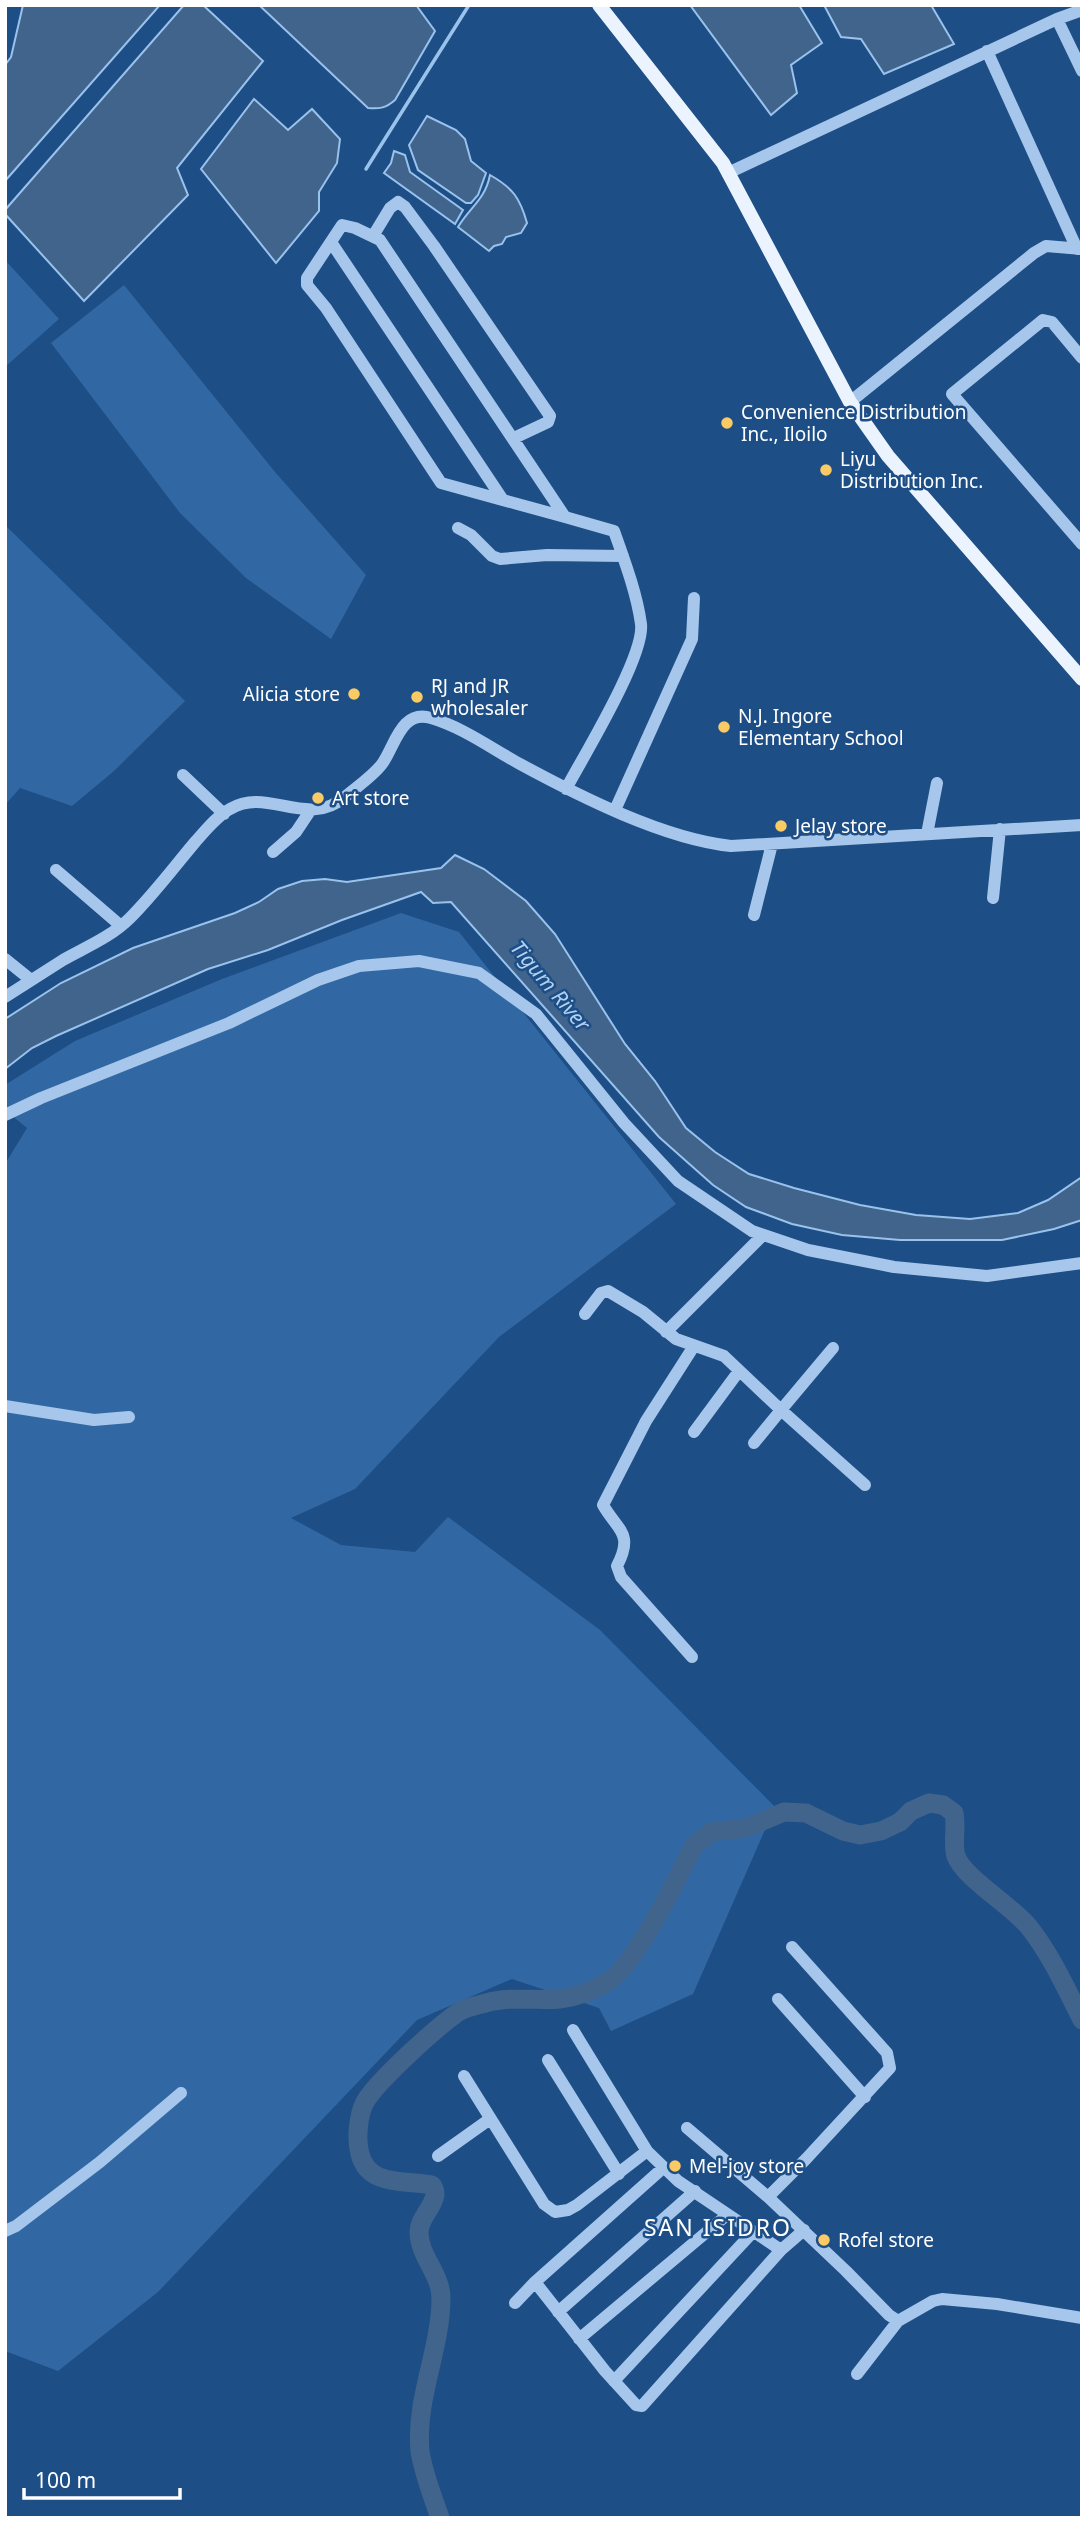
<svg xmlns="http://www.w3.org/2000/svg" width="1087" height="2523" font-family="'Noto Sans',sans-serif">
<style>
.green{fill:#3168a4}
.water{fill:#40648c;stroke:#99c2ec;stroke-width:2}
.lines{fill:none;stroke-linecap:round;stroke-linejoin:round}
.stream{stroke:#99c2ec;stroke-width:3.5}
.river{stroke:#40648c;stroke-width:19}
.minor{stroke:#a6c7eb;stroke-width:12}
.major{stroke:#eaf3fe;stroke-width:14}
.poi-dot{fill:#faca64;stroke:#1d4e86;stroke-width:2.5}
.labels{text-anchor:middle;stroke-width:5;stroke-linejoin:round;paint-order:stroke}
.poi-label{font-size:19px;fill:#fff;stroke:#1d4e86;text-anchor:start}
.water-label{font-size:21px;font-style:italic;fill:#b1d1f2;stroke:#1d4e86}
.quarter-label{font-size:23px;letter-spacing:2px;fill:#fff;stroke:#1d4e86}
</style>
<rect width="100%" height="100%" fill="#1d4e86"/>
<!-- green -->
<path class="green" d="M5 260 59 319 5 367Z
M124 285 275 472 366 575 331 639 246 578 180 513 51 343Z
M5 525 185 701 114 771 72 806 20 788 5 805Z
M401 913 459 932 676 1204 499 1337 355 1489 291 1518 341 1545 415 1552 448 1517 600 1630 775 1807 693 1994 611 2031 599 2008 512 1979 417 2020 158 2292 58 2371 5 2351V1164L27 1128 5 1110V1085L75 1041 222 979Z"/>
<!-- water -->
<path class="water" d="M23 5H160L5 181V65L11 57Z
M184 5H203L263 61 177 168 188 195 84 301 5 214V210Z
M259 5H416L435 31 395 100C386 108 380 109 368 108Z
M690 5H799L822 43 791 65 797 93 771 115Z
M824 5H931L954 44 884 74 861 39 841 37Z
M254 99 288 130 312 109 340 139 337 163 319 192V211L276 263 201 169Z
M427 116 456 130 465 139 471 161 486 173 478 195 471 203H466L418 170 409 145Z
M394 151 405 155 410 172 463 210 455 224 384 173 391 163Z
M490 175C513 188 520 198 527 223L521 233 506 237 502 244 494 246 489 251 458 227C470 207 485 200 490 175Z
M455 855 484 869 526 901 555 934 625 1044 655 1081 686 1128 715 1152 749 1174 794 1188 860 1205 916 1215 970 1219 1018 1213 1048 1200 1082 1177V1220L1054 1229 1002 1240H900L842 1235 792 1224 746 1207 713 1185 659 1137 451 902 433 903 421 892 342 920 268 950 208 969 56 1036 32 1048 5 1069V1019L61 983 133 948 235 913 259 902 278 889 302 881 325 879 347 882 441 868Z"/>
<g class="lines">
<!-- stream -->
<path class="stream" d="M366 169 469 5"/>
<!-- river -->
<path class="river" d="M440 2518C433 2497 423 2473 420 2451 415 2399 441 2349 441 2298 441 2274 419 2256 419 2232 419 2215 443 2200 432 2185 406 2180 368 2187 360 2154 356 2140 358 2115 365 2102 377 2081 436 2028 457 2013 464 2008 477 2005 486 2003 510 1996 536 2001 560 1999 577 1997 596 1989 610 1980 637 1962 677 1878 694 1846L711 1832 746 1828 784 1812 806 1813 843 1831 860 1835 881 1831 900 1822 911 1811 929 1803 943 1805 954 1813C957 1827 952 1844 956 1856 963 1877 1012 1906 1029 1927 1051 1955 1066 1988 1082 2020"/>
<!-- minor -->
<path class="minor" d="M1057 19 1082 10
M987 51 1077 249
M728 173 1057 19 1082 71
M373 236 390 208 398 202 405 207 434 246 550 416 548 422 514 438
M331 242 503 500
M1082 358 1052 322 1043 320 952 394 1082 544
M850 402 1034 253 1046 246 1082 249
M565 517 441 483 326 308 307 285V278L342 225 355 228 380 240 565 517 614 531C624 559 637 594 641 624 645 656 583 757 566 789
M458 528 471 535 492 556 500 559 547 555 623 556
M183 775 224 814
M615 810 692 639 694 598
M927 834 937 783
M273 852 296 832 310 811
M56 870 121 926
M993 898 1000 829
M754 915 772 844
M5 959 31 980
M5 997C24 985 44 972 63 960 86 947 111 937 130 918 154 894 174 867 196 841 206 830 217 816 230 809 268 786 307 830 346 796 358 786 373 776 382 764 395 746 401 709 431 718 462 727 491 748 520 764 579 796 664 839 731 846L1082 825
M5 1115 41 1098 229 1023 318 980 359 966 419 961 479 973 536 1014 624 1123 678 1181 752 1231 808 1250 894 1267 987 1276 1082 1263
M585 1314 601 1293 608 1291 643 1312 676 1339 724 1356 781 1410 833 1348
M666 1332 763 1235
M5 1406 94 1420 129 1417
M694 1432 739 1371
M754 1443 781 1410 865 1485
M692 1657 621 1577 617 1566C634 1533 618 1531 603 1505L646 1421 694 1346
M792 1947 887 2053 890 2068 806 2159 768 2197 846 2271 889 2315 898 2321 933 2301 942 2299 997 2304 1082 2318
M778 1999 865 2097
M573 2030 647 2151 678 2181 781 2250
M548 2060 619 2174
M464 2076 544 2204 555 2212 568 2210 577 2205 647 2151
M687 2128 768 2197
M438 2156 490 2119
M5 2231 16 2226 100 2162 181 2093
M535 2282 605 2371 636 2405 642 2406 781 2250 804 2230
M515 2303 535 2282 663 2168
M558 2312 695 2191
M579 2339 727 2215
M857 2374 898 2321
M614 2381 753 2232"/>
<!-- major -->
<path class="major" d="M599 5 723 163 850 402 888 456 1082 679"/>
</g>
<!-- markers -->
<g class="poi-dot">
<circle cx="727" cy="423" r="7"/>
<circle cx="826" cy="470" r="7"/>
<circle cx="354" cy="694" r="7"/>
<circle cx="417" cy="697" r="7"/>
<circle cx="724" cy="727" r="7"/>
<circle cx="318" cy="798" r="7"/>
<circle cx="781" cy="826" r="7"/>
<circle cx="675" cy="2166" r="7"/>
<circle cx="824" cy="2240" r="7"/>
</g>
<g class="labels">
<!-- poi labels -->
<g class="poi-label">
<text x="741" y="419">Convenience Distribution<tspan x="741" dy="22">Inc., Iloilo</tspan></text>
<text x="840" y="466">Liyu<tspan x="840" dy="22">Distribution Inc.</tspan></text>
<text x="431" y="693">RJ and JR<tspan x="431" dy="22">wholesaler</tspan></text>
<text x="340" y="701" text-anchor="end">Alicia store</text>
<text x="738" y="723">N.J. Ingore<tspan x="738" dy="22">Elementary School</tspan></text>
<text x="332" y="805">Art store</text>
<text x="795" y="833">Jelay store</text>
<text x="689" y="2173">Mel-joy store</text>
<text x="838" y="2247">Rofel store</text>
</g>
<!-- water labels -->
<g class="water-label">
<text transform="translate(550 986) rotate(50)" y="7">Tigum River</text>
</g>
<!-- quarter labels -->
<g class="quarter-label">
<text x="718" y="2236">SAN ISIDRO</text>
</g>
</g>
<!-- border -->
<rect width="1087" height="2523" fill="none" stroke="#ffffff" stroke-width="14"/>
<!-- scale -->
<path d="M24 2488v10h156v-10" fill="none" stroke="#ffffff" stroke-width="3.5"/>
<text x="35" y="2488" font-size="21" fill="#ffffff" stroke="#1d4e86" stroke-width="5" paint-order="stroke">100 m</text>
</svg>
